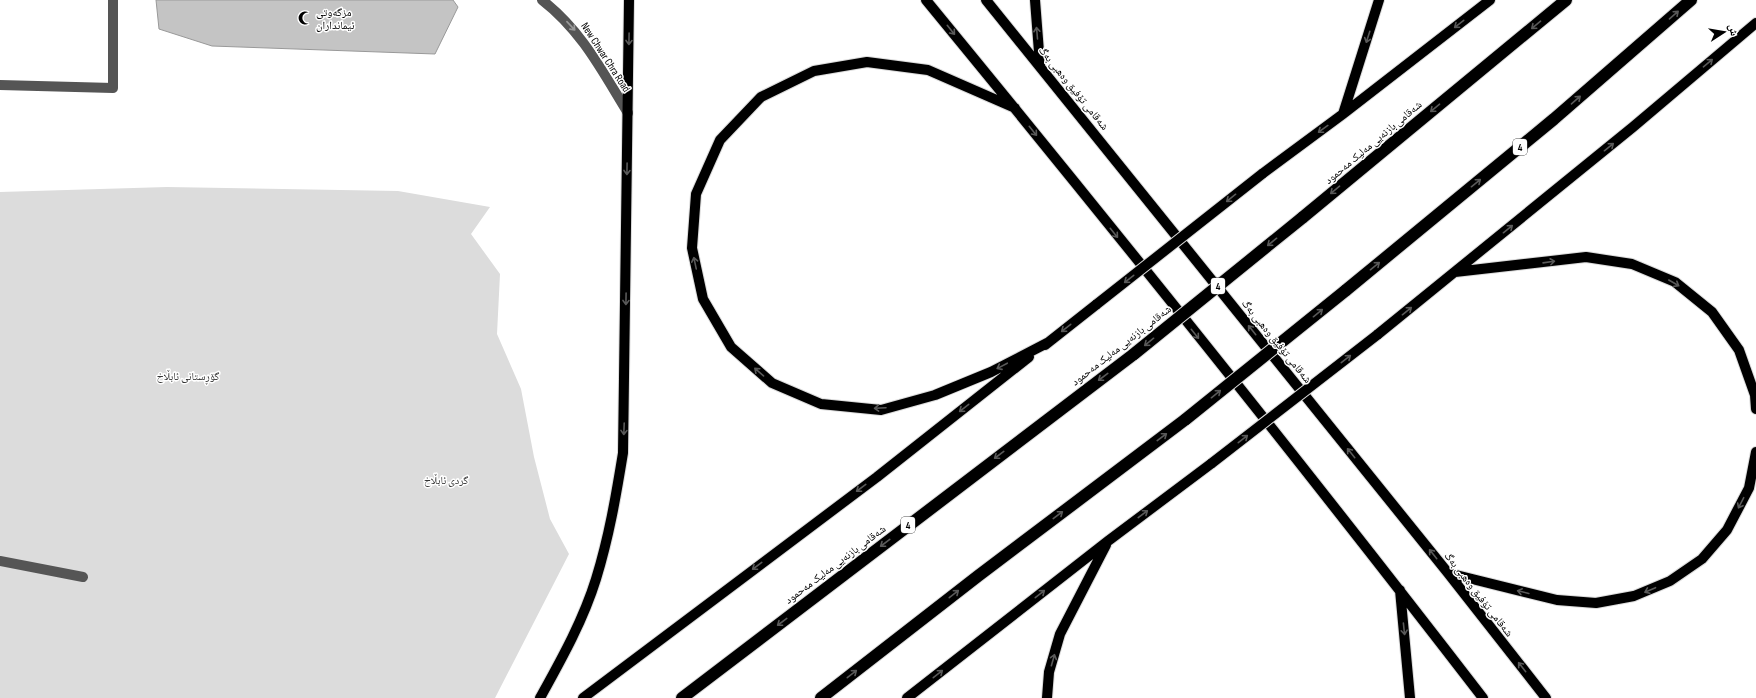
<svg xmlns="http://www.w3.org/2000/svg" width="1756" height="698" font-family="'Sofia Sans Condensed','Noto Naskh Arabic',sans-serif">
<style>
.green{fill:#dcdcdc}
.building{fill:#c4c4c4;stroke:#999}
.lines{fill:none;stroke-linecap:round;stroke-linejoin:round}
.major-casing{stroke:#dbdbdb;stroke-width:12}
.highway-casing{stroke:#dbdbdb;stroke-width:14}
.minor{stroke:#555;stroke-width:10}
.major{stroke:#000;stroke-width:10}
.highway{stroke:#000;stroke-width:12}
.major-bridge-casing{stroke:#dbdbdb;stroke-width:12;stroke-linecap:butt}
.highway-bridge-casing{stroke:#dbdbdb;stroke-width:14;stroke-linecap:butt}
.major-bridge{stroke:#000;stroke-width:10}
.highway-bridge{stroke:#000;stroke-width:12}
.oneway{stroke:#595959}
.oneway2{stroke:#999}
.labels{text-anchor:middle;stroke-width:3;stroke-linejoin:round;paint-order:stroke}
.shield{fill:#fff;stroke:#4c4c4c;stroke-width:1}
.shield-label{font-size:10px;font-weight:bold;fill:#000}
.poi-label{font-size:11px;fill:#000;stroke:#fff;text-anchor:start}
.street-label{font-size:11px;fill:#000;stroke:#fff}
.park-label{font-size:11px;fill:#333;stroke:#fff}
</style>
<rect width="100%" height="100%" fill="#fff"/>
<!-- green -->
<path class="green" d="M167 187 398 191 490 207 471 234 500 274 497 334 521 389 534 457 550 519 569 554 495 698H0V192Z"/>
<!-- building -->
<path class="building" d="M156 0H453L458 7 435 54 212 46 159 29Z"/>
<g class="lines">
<!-- major casing -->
<g class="major-casing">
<path id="major" d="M926 0C1115 230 1301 462 1483 698
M986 0 1448 573 1546 698
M1035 0 1040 65
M1015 108 928 70 867 62 814 71 761 97 720 140 696 194 692 248 703 299 731 347 772 383 821 404 881 410 935 395 991 372 1049 342
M1343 114 1379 0
M1262 174 1343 114 1490 0
M1455 272 1586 257 1632 264 1675 282 1712 312 1739 350 1755 395 1756 409
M1377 335 1633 127 1756 23
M1045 345 1097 304
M1448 573 1557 600 1596 603 1634 596 1670 581 1702 559 1727 530 1749 488 1756 452
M1400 590 1410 698
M540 698C561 660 583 621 596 579 609 537 616 496 623 453L629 0
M583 698 877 477 1029 357
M907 698 1108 541 1212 463
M1047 698 1049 672 1060 634 1106 545"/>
</g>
<!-- highway casing -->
<g class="highway-casing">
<path id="highway" d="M1302 218 1566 0
M1345 291 1554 119 1691 0
M682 698 1134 354
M821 698 978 576 1186 419"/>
</g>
<!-- minor -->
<path class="minor" d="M542 0C582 31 602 71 628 113
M0 85 113 88V0
M0 561 83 577"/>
<!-- major -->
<use href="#major" class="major"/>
<!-- highway -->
<use href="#highway" class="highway"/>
<!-- major-bridge casing -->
<g class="major-bridge-casing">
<path id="major-bridge" d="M1097 304 1262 174
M1212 463 1377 335"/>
</g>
<!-- highway-bridge casing -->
<g class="highway-bridge-casing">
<path id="highway-bridge" d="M1134 354 1302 218
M1186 419 1345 291"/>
</g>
<!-- major-bridge -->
<use href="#major-bridge" class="major-bridge"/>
<!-- highway-bridge -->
<use href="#highway-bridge" class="highway-bridge"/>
</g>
<!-- one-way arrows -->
<defs><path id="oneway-shaft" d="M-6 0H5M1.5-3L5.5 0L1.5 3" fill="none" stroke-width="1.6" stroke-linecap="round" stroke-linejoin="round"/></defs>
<g class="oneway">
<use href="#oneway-shaft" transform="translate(1674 15) rotate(-41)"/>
<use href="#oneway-shaft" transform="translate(1459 24) rotate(142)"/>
<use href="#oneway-shaft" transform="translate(1536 25) rotate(140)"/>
<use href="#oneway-shaft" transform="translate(951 30) rotate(51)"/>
<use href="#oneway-shaft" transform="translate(1037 33) rotate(-95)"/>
<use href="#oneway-shaft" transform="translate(1368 37) rotate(108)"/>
<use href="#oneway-shaft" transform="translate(629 39) rotate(91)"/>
<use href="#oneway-shaft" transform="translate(1708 63) rotate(-40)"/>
<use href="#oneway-shaft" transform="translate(1576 100) rotate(-41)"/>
<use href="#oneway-shaft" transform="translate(1435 108) rotate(140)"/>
<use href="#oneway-shaft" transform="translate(1323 129) rotate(144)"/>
<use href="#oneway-shaft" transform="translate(1033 131) rotate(51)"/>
<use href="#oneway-shaft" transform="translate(1609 147) rotate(-39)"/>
<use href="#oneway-shaft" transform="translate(627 169) rotate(91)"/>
<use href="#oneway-shaft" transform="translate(1476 183) rotate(-39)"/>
<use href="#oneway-shaft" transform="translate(1335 190) rotate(140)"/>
<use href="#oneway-shaft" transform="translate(1231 198) rotate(141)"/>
<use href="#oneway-shaft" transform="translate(1508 229) rotate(-39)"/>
<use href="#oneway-shaft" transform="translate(1114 233) rotate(51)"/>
<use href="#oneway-shaft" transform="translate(1272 242) rotate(141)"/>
<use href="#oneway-shaft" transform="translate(1549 262) rotate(-8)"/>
<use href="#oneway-shaft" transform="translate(695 263) rotate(-102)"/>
<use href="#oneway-shaft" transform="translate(1375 266) rotate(-39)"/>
<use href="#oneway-shaft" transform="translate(1129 279) rotate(142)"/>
<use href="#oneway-shaft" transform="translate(1674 283) rotate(30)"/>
<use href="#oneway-shaft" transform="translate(626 299) rotate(91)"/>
<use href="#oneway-shaft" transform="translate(1407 311) rotate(-39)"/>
<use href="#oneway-shaft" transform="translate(1318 313) rotate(-39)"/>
<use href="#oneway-shaft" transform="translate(1066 328) rotate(142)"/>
<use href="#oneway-shaft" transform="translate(1252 330) rotate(-129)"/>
<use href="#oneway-shaft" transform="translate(1195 334) rotate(51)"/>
<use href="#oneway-shaft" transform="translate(1149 342) rotate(141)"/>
<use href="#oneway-shaft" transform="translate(1346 359) rotate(-38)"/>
<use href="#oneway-shaft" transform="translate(1002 366) rotate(152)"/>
<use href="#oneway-shaft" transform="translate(759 372) rotate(-139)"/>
<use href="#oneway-shaft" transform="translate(1103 377) rotate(143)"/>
<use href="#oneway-shaft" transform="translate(1216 394) rotate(-39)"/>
<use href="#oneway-shaft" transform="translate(880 408) rotate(177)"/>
<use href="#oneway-shaft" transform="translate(964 408) rotate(142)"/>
<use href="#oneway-shaft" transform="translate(624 429) rotate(92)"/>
<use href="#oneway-shaft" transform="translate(1162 437) rotate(-37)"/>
<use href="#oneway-shaft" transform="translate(1243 439) rotate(-38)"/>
<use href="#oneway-shaft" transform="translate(1351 453) rotate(-129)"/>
<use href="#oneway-shaft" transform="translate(999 455) rotate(143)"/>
<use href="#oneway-shaft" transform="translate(861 488) rotate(143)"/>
<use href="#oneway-shaft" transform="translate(1741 503) rotate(117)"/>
<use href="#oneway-shaft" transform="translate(1143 514) rotate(-37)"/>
<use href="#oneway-shaft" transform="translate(1058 515) rotate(-37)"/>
<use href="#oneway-shaft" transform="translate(885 543) rotate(143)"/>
<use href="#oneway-shaft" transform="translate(1433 554) rotate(-129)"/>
<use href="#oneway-shaft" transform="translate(757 566) rotate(143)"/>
<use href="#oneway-shaft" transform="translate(1650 590) rotate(157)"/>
<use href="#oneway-shaft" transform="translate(1523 592) rotate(-166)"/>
<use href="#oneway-shaft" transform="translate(954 594) rotate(-38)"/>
<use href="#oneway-shaft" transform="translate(1040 594) rotate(-38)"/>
<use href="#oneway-shaft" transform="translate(782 622) rotate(143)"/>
<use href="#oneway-shaft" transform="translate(1404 629) rotate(84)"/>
<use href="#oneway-shaft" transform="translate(1053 660) rotate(-74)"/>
<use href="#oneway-shaft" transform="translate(1522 667) rotate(-128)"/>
<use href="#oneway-shaft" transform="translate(852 674) rotate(-38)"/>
<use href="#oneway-shaft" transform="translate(938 674) rotate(-38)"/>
</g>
<use class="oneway2" href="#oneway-shaft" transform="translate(571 26) rotate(47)"/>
<!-- icons -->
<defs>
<g id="mosque-bare" transform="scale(1.08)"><path d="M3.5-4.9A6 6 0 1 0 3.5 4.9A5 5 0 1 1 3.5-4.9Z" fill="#000" stroke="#fff" stroke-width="2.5" paint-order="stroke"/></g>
</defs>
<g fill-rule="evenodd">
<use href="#mosque-bare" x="305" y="18"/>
</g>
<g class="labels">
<!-- shield labels -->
<g class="shield">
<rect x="1513" y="139" width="14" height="16" rx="3"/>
<rect x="1211" y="278" width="14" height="16" rx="3"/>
<rect x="901" y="517" width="14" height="16" rx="3"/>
</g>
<g class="shield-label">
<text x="1520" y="151">4</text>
<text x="1218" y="290">4</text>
<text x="908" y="529">4</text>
</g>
<!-- poi labels -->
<g class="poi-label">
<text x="316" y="16">مزگەوتی<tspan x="316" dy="13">ئیمانداران</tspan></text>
</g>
<!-- street labels -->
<g class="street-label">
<text transform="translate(606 57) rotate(57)" y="4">New Chwar Chra Road</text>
<text transform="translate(1074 88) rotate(51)" y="4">شەقامی تۆفیق وەهبی بەگ</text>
<text transform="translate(1373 142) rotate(-40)" y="4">شەقامی بازنەیی مەلیک مەحمود</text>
<text transform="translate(1277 341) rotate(51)" y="4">شەقامی تۆفیق وەهبی بەگ</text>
<text transform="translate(1121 345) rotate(-38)" y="4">شەقامی بازنەیی مەلیک مەحمود</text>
<text transform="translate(835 564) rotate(-37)" y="4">شەقامی بازنەیی مەلیک مەحمود</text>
<text transform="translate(1479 594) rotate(52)" y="4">شەقامی تۆفیق وەهبی بەگ</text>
</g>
<!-- park labels -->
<g class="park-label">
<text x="188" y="380">گۆڕستانی ئابڵاخ</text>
<text x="446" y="484">گردی ئابڵاخ</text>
</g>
</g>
<!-- north arrow -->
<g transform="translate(1724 32) rotate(78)" stroke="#ffffff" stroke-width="3" paint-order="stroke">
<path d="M0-3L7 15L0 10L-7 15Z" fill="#000000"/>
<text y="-6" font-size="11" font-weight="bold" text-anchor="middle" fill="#000000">ش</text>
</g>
</svg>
